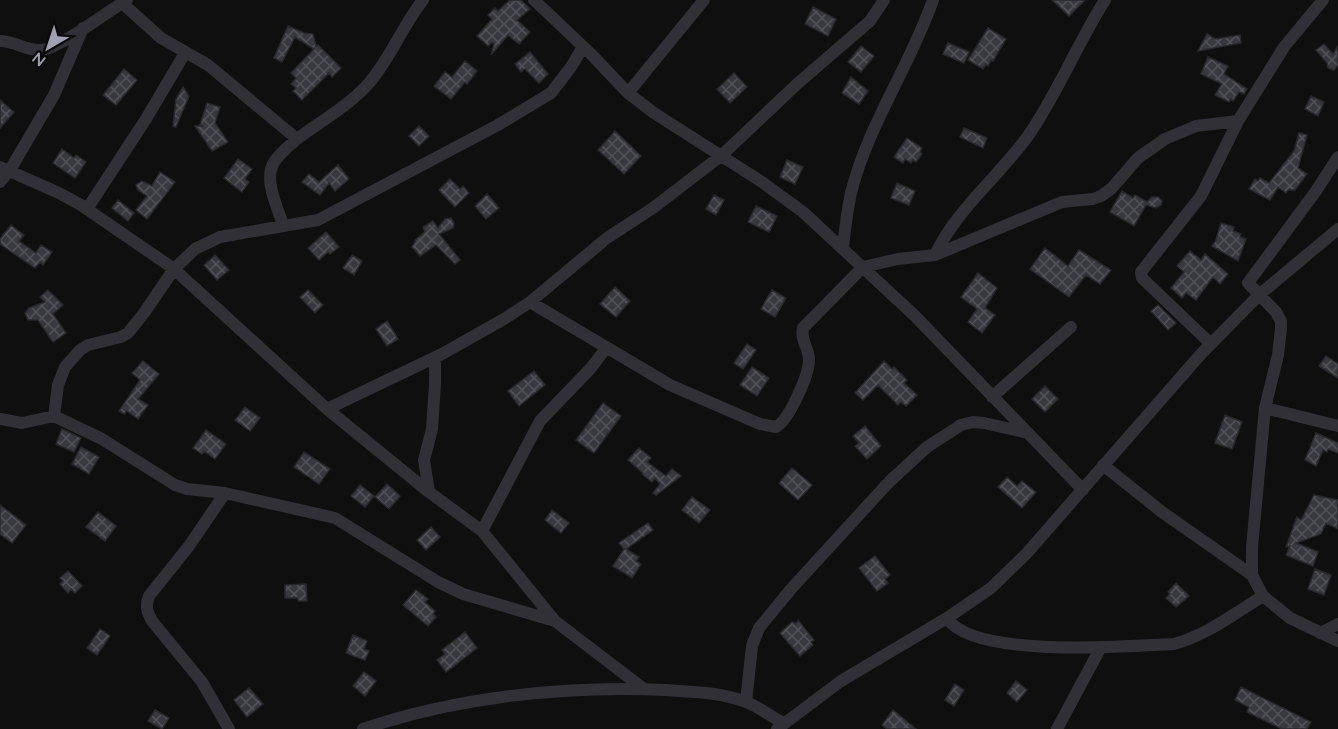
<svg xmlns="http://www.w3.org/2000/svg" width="1338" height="729" font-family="Quicksand,sans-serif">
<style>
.building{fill:url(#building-cross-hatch);stroke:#29292d;stroke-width:1.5}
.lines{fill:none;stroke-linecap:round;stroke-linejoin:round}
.street{stroke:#303036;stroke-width:12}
</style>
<defs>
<pattern id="building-cross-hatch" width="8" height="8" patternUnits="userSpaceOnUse" patternTransform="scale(1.5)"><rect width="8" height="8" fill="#38393f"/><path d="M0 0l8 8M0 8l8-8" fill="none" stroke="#525258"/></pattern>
</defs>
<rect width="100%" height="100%" fill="#0f0f10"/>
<!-- building -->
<path class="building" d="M510 0H521L530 9 517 20 530 32 519 44 508 35 491 55 494 44 492 42 488 46 477 36 492 19 488 15 495 8 498 11Z
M1052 0H1085L1069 16Z
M813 7 836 19 828 36 805 24Z
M288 26 304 33 313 34 316 46 318 45 341 68 332 77 329 73 302 100 293 91 296 88 291 84 296 78 291 73 314 49 295 37 282 62 274 58Z
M988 28 1006 39 993 61 991 60 988 66 986 64 983 69 968 60Z
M1207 34 1215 39 1240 35 1241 43 1198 51Z
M948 43 969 52 964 63 943 54Z
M1324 44 1333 54 1338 46V65L1334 70 1328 68 1327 63 1316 50Z
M861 46 874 56 861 72 848 62Z
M530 52 548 74 539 83 525 69 521 72 515 64Z
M1208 57 1228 66 1224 74 1247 89 1244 94 1239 92 1233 101 1231 99 1229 102 1215 95 1222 84 1201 74Z
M465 61 477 71 467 84 465 82 451 99 434 86 445 72 452 77Z
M124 69 137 80 116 105 103 95Z
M734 73 747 87 730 103 717 89Z
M851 77 868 91 859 104 842 93Z
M183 87 189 96 176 127 173 126 176 99Z
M1311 96 1324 102 1318 116 1305 109Z
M0 100 14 112 0 128Z
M207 103 220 107 215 123 228 142 212 151 195 126H203L200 125Z
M419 126 429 136 419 146 409 136Z
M964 128 987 138 983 148 960 137Z
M615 131 641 156 624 174 598 150Z
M1299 133 1307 135 1298 168 1307 174 1295 190H1288L1286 193 1278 187 1270 200 1249 189 1255 179 1258 181 1260 178 1269 183 1294 151Z
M907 138 922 148 920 152 922 154 916 162 913 160 911 163 905 159 903 163 894 157Z
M62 149 74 158 76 155 86 162 75 178 53 163Z
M238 159 252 169 245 179 249 182 242 192 224 178Z
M787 160 803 167 795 184 780 177Z
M338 165 349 179 335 191 329 183 320 195 302 182 309 174 319 182Z
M160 172 175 182 147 219 136 210 147 196 138 190 136 185 142 181 152 186Z
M450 179 460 189 463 186 469 193 455 207 439 190Z
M897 183 915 191 909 205 891 198Z
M1122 191 1133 198 1135 195 1147 202 1152 197H1158L1162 201 1161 205 1156 208 1146 205 1134 226 1110 212Z
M487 194 499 208 486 219 475 206Z
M714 195 724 200 716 215 706 209Z
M118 200 134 213 128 221 112 208Z
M756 206 777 216 769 232 748 222Z
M451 218 454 223 453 228 439 234 460 260 455 264 436 245 420 256 412 247 415 242V240L425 232 423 227 433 221 438 228 445 219Z
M1221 223 1234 227 1233 231 1241 234 1240 237 1246 239 1238 261 1212 246 1216 240Z
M11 225 24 235 19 241 36 253 41 245 52 252 43 265 40 262 35 268 0 244V239Z
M326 232 339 247 330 254 328 252 319 260 308 248Z
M1045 248 1068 266 1079 250 1111 270 1100 284 1086 275 1069 297 1030 269Z
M1190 251 1201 260 1205 254 1228 274 1220 284 1213 277 1196 300 1186 293 1182 298 1171 288 1184 272 1177 266Z
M215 255 229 270 217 280 204 265Z
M352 255 362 261 354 275 343 268Z
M978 273 997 288 985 308 995 315 982 333 968 322 977 309 961 297Z
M615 287 630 301 616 317 600 304Z
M48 290 63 305 53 314 66 333 53 342 38 320H28L25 313 29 308 45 302 40 297Z
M308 290 323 305 315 313 300 297Z
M772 290 786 298 775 317 761 309Z
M1158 305 1176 323 1168 330 1151 311Z
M387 321 398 339 387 346 376 329Z
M747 344 756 350 743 369 734 363Z
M1326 356 1338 364V378L1319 366Z
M143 361 159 374 138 399 148 405 138 419 127 411 124 414 119 411 140 380 132 373Z
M884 361 892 369 894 367 907 380 904 383 917 395 906 406 901 402 898 405 878 385 863 400 855 393Z
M752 367 769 378 757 396 740 385Z
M534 371 545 385 519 406 508 391Z
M1045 386 1058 399 1045 412 1032 399Z
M603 403 621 416 594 453 576 440Z
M245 407 260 418 250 431 235 420Z
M1225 415 1242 422 1232 449 1215 443Z
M865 426 881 446 867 459 855 446 859 443 853 436Z
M62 429 81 438 74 452 56 444Z
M206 430 226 444 215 459 204 451 202 454 193 448Z
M1316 433 1338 443V453L1328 449 1327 452 1323 450 1316 466 1305 460Z
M81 447 99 457 89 474 72 464Z
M639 448 651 458 647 462 666 476 672 469 681 476 656 495 653 493 660 484 655 478 652 482 642 474 643 473 628 460Z
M304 452 330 469 319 484 294 467Z
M792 468 812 485 798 500 779 483Z
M1007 477 1017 486 1022 481 1036 492 1022 508 998 487Z
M387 484 400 496 389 509 375 497Z
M360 485 374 496 365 507 351 496Z
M1314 495 1338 500V529L1326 523 1321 534 1296 543 1318 552 1313 566 1286 555 1290 546 1286 547 1297 517 1301 520Z
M692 497 710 510 699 523 682 510Z
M0 505 26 525 12 543 0 534Z
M552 510 569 523 561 533 545 520Z
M98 512 116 526 105 541 86 527Z
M648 523 653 530 626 549 639 557 636 561 641 564 632 578 613 566 624 549 619 543Z
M431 527 440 537 426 550 417 540Z
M875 556 890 575 885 579 888 583 877 591 859 568Z
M1315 569 1331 575 1324 595 1308 589Z
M68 571 82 586 75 593 71 589 68 593 60 584 63 581 60 578Z
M1176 583 1189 596 1176 607 1166 598 1170 594 1168 592Z
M306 584 307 601H298V598H285V585Z
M416 590 428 599 425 602 435 611 433 614 436 617 428 626 403 605Z
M798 620 814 640 811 642 813 645 800 656 780 633 792 622 796 624Z
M100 629 110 636 97 655 87 648Z
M465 632 477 648 446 672 437 660 445 654 442 650Z
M353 635 367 641 364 649 369 651 365 660 346 653Z
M364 672 376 681 365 696 353 686Z
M1016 681 1027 690 1017 702 1007 693Z
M955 684 964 690 954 706 945 700Z
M1241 687 1311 722 1307 729H1282L1247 712 1249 707 1235 700Z
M249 688 263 704 247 717 234 700Z
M155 710 169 718 162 729 148 721Z
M893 710 916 729H887L882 725Z"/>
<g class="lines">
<!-- street -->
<path class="street" d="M534 0 591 54 628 93 654 113 762 182 803 212 915 316 1083 490
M122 3 161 38 208 65 297 139C289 146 278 154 273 164 264 182 278 208 283 225
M0 41C15 41 26 51 41 50 59 49 108 11 127 0
M628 93 704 0
M297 139C321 121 350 105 370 82 391 57 403 25 423 0
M1338 157 1316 191 1248 283 1276 312 1281 321V329L1278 355 1265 408 1252 547V575L1263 596 1290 618 1338 641
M0 167 59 193 81 205 174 269 327 409 429 492 482 531 555 621 644 689
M0 182 10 170 54 95 83 28
M87 209 146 119 185 53
M843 248C845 229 847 211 851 193 868 125 910 66 933 0
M935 255C956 210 999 176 1028 136 1058 93 1077 44 1105 0
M530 302 670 385 760 424 776 427C789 420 809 375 809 360 809 348 800 340 803 328L863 267 898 259 935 255 1062 202 1093 199 1101 196 1111 189 1138 158 1165 139 1196 126 1238 121
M1211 344 1142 278 1141 272 1201 196 1238 121 1284 47 1323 0
M992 397 1071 327
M1265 408 1338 426
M327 409 442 354 504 319 530 302 607 238 653 208 722 155 797 84 870 21 884 0
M54 416 58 385 65 367 80 350 88 345 121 337 128 333 144 313 174 269 195 249 220 237 318 220 498 125 551 93 571 67 583 47
M0 419 22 423 54 416 102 439 175 485 187 489 225 493 335 518 438 582 463 594 555 621
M1103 465 1162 512 1252 575
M429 492 424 460 432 429 435 384V357
M225 493 189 546 149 596C145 606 147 612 152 621L202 682 229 729
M482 531 540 421 591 368 606 348
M947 618C973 659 1128 646 1174 644 1207 635 1235 613 1263 596
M1320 633 1338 624
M746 702 752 646 759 628 791 589 889 482 927 447 961 425 973 422 984 423 1024 432
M363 729C456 697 568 685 666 690 692 692 719 692 743 701 757 705 770 716 783 723
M777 729 841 681 947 618 991 588 1027 553 1201 354 1259 295 1338 229
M1057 729 1101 647"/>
</g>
<!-- north arrow -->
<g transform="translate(48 48) rotate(219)" stroke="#0a0a0b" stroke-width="4.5" paint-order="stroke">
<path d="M0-4.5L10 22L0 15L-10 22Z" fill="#9fa1b3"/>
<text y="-9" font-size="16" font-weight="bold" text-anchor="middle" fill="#9fa1b3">N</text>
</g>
</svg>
